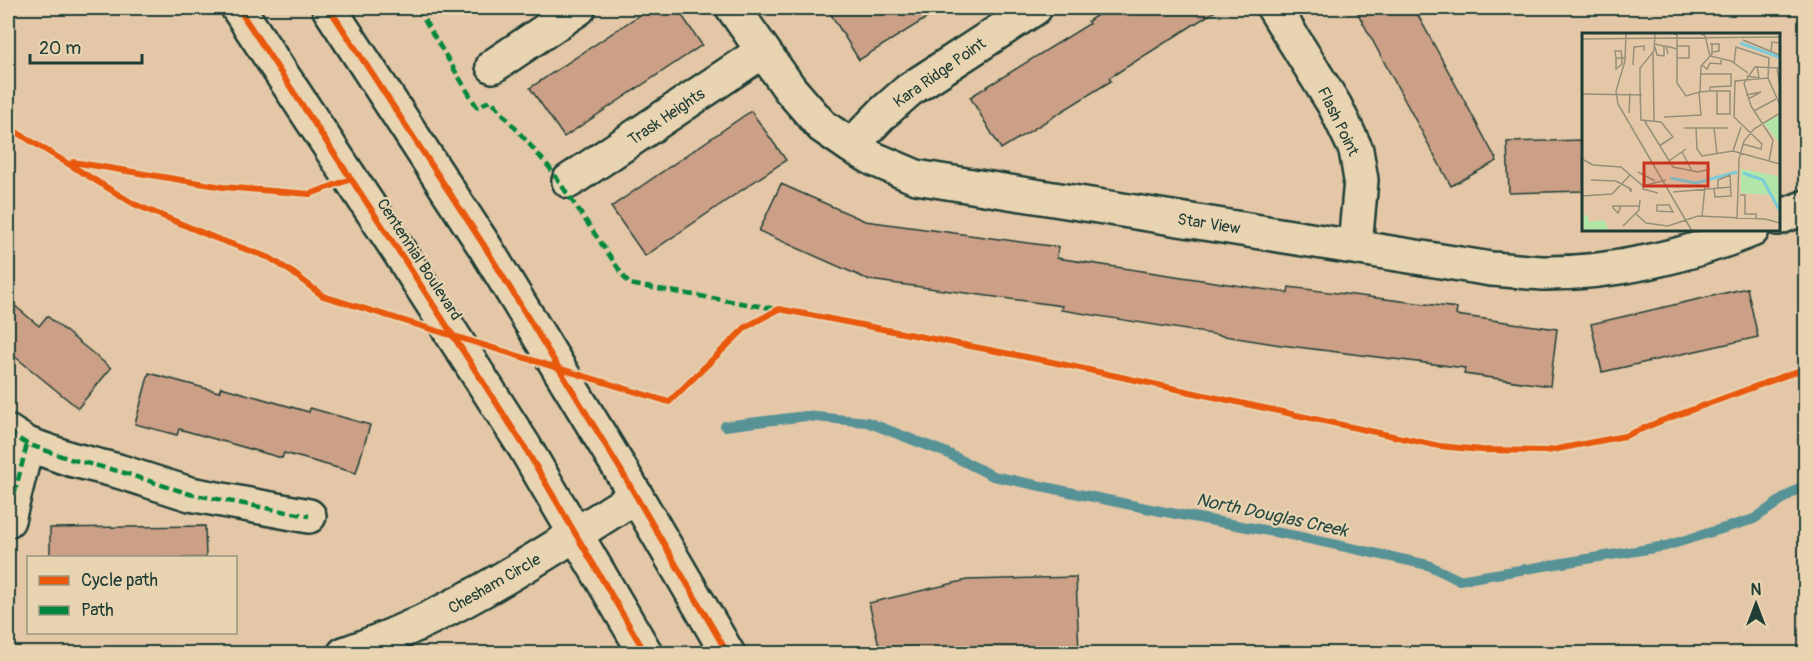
<svg xmlns="http://www.w3.org/2000/svg" width="1813" height="661" font-family="Pangolin,sans-serif">
<style>
.lines{fill:none;stroke-linecap:round;stroke-linejoin:round}
.stream{stroke:#579296;stroke-width:10}
.building{fill:#cba086;stroke:#1f3d34;stroke-width:1.5}
.minor-casing{stroke:#1f3d34;stroke-width:38}
.major-casing{stroke:#1f3d34;stroke-width:38}
.minor{stroke:#e9d4b2;stroke-width:33}
.major{stroke:#e9d4b2;stroke-width:33}
.quiet{stroke:#00873e;stroke-width:4.5;stroke-dasharray:9 4.5;stroke-linecap:butt}
.cycleway-casing{stroke:#e9d4b2;stroke-width:10}
.cycleway{stroke:#e8590c;stroke-width:6}
.labels{text-anchor:middle;stroke-width:4.5;stroke-linejoin:round;paint-order:stroke}
.street-label{font-size:16px;fill:#1f3d34;stroke:#e9d4b2}
.water-label{font-size:18px;font-style:italic;fill:#284b44;stroke:#e9d4b2}
.inset-river{fill:none;stroke:#7ccbd8;stroke-width:3}
.inset-road{fill:none;stroke:#959079;stroke-width:1.5}
.view{fill:#c8321e;fill-opacity:0.15;stroke:#c8321e;stroke-width:3}
.inset-edge{fill:none;stroke:#1f3d34;stroke-width:3}
</style>
<rect width="100%" height="100%" fill="#e4c7a7"/>
<filter id="ink" filterUnits="userSpaceOnUse"><feTurbulence type="fractalNoise" baseFrequency=".0167" numOctaves="2"/><feDisplacementMap in="SourceGraphic" scale="12" xChannelSelector="R" yChannelSelector="G"/><feConvolveMatrix kernelMatrix="1 2 1 2 8 2 1 2 1" color-interpolation-filters="sRGB"/></filter>
<g filter="url(#ink)">
<g class="lines">
<!-- stream -->
<path class="stream" d="M725 426 806 416 867 422 947 453 993 476 1160 511 1296 536 1428 565 1459 580 1666 546 1754 519 1806 483"/>
</g>
<!-- building -->
<path class="building" d="M650 8H677L702 45 564 137 530 88Z
M827 8H943L859 60Z
M1108 8H1220L1109 78 1111 81 1001 149 970 97 1089 24 1088 21Z
M1355 8H1414L1497 161 1451 186Z
M751 111 786 160 645 256 611 207Z
M1584 140V191L1509 193 1507 142Z
M781 184 865 221 1058 247 1057 258 1288 293 1289 287 1457 308 1456 315 1557 329 1550 386 1464 374 1465 368 1281 345 1061 310 1062 306 869 280 759 231Z
M1747 288 1758 337 1602 372 1591 324Z
M8 300 39 326 47 316 111 368 78 408 8 351Z
M149 373 219 392 221 387 309 412 310 408 370 425 356 473 284 453 282 458 179 429 177 435 135 424Z
M205 526 206 558H50V528Z
M1076 577 1079 654H881L869 603 967 580Z"/>
<g class="lines">
<!-- minor casing -->
<g class="minor-casing">
<path id="minor" d="M733 8 790 89 822 126 851 146 874 159 916 177 1491 269C1508 270 1525 272 1542 273 1611 274 1688 256 1752 230
M1274 8 1335 106 1356 150 1361 180 1355 246
M493 66 579 8
M851 146 884 112 909 90 1035 8
M569 181 763 51
M1778 218 1806 207
M8 432 27 444 70 459 118 471 190 494 309 516
M8 520 27 444
M344 654C449 618 543 555 636 496"/>
</g>
<!-- major casing -->
<g class="major-casing">
<path id="major" d="M238 8 400 253 524 446 646 654
M329 8 485 247 622 472 728 654"/>
</g>
<!-- minor -->
<use href="#minor" class="minor"/>
<!-- major -->
<use href="#major" class="major"/>
<!-- quiet -->
<path class="quiet" d="M417 8 477 107 491 100 549 167 629 284 776 309
M8 432 27 444 70 459 118 471 190 494 309 516
M8 520 27 444"/>
<!-- cycleway casing -->
<g class="cycleway-casing">
<path id="cycleway" d="M238 8 400 253 524 446 646 654
M329 8 485 247 622 472 728 654
M8 127 134 204 215 238 270 258 293 273 323 296 669 402 746 327 779 309 1052 362 1439 446 1482 450 1547 451 1625 436 1661 421 1806 368
M73 162 223 187 310 194 351 179"/>
</g>
<!-- cycleway -->
<use href="#cycleway" class="cycleway"/>
</g>
</g>
<g class="labels">
<!-- street labels -->
<g class="street-label">
<text transform="translate(939 72) rotate(-35)" y="6">Kara Ridge Point</text>
<text transform="translate(666 116) rotate(-34)" y="6">Trask Heights</text>
<text transform="translate(1339 121) rotate(64)" y="6">Flash Point</text>
<text transform="translate(1209 223) rotate(9)" y="6">Star View</text>
<text transform="translate(420 259) rotate(57)" y="6">Centennial Boulevard</text>
<text transform="translate(494 583) rotate(-30)" y="6">Chesham Circle</text>
</g>
<!-- water labels -->
<g class="water-label">
<text transform="translate(1272 515) rotate(12)" y="6">North Douglas Creek</text>
</g>
</g>
<!-- overview -->
<g transform="translate(1582 33)">
<rect width="198" height="198" fill="#e4c7a7"/>
<path d="M198 82V111L182 90ZM159 136 196 143 198 181 188 162 159 160ZM1 182 6 183 7 189 22 187 27 198H2Z" fill="#b1e6a8"/>
<path class="inset-river" d="M158 10 197 24M161 140 181 147 198 178M88 145 114 150 155 139"/>
<path class="inset-road" d="M44 0 43 28 34 58 36 71 110 198M73 0 72 18 58 35V54L59 87 79 89 91 104 77 113M91 0 95 2V50L104 63 118 59 119 33 130 21V11M118 0 123 3 128 23 149 28 166 40M0 6 198 4M161 7 198 22M128 11H137V18L131 19M73 14 75 22 82 23V13L73 11M189 19 190 9 198 10M71 20 72 88M86 21 84 13 95 16M34 25 33 18H39L40 25V31L34 36V25H44M95 25H107V13H95M152 30 154 14 187 25 186 45 198 72M51 32 52 14 62 13V18M120 32 125 36 128 30 139 31V27M195 35 198 54M119 41H149V53L128 54V58M165 43 177 45 175 33M118 59 128 58H148V81H135V58M0 61 60 62M164 62 179 59 166 66M172 78 194 66M47 80 48 60M82 84 119 82 117 60M62 87 91 134 116 139 128 136M114 94 115 116 120 123 151 118 198 131M132 94 135 122M102 95H146M161 111 179 116 180 111 152 84 153 48 186 45M151 118 159 94M100 119 110 138M0 126 11 132 39 134 61 153 84 147M87 128 104 116M187 128 191 107 169 73 162 50 173 34 198 35M56 139 73 148M63 145 61 156 76 160M9 147 34 148 49 156V159L47 155M132 155 133 164 149 163 148 142 136 147V156M91 159 149 154M158 162H163V181H174V186M0 163 30 161 48 142M75 172H87L91 179 75 178ZM39 173 36 180 31 175V173H58M54 181 64 190 86 193 116 183 183 186 198 190M120 183 123 154M155 186 157 126 162 108 172 96 198 80M41 193 57 177 58 167"/>
<path class="view" d="M62 130H126V153H62Z"/>
<rect width="198" height="198" class="inset-edge"/>
</g>
<!-- margin -->
<rect width="1813" height="661" fill="none" stroke="#e9d4b2" stroke-width="30"/>
<rect x="15" y="15" width="1783" height="631" fill="none" stroke="#1f3d34" stroke-width="2" filter="url(#ink)"/>
<!-- legend -->
<rect x="27" y="556" width="210" height="78" fill="#e9d4b2" stroke="#989880" stroke-width="1.5"/>
<rect x="39" y="576" width="30" height="9" fill="#e8590c" stroke="#989880" stroke-width="1.5"/>
<text x="81" y="586" font-size="18" fill="#1f3d34">Cycle path</text>
<rect x="39" y="606" width="30" height="9" fill="#00873e" stroke="#989880" stroke-width="1.5"/>
<text x="81" y="616" font-size="18" fill="#1f3d34">Path</text>
<!-- north arrow -->
<g transform="translate(1756 604)" stroke="#e9d4b2" stroke-width="4.5" paint-order="stroke">
<path d="M0-4.5L10 22L0 15L-10 22Z" fill="#1f3d34"/>
<text y="-9" font-size="16" font-weight="bold" text-anchor="middle" fill="#1f3d34">N</text>
</g>
<!-- scale -->
<path d="M30 54v9h112v-9" fill="none" stroke="#1f3d34" stroke-width="3"/>
<text x="39" y="54" font-size="18" fill="#1f3d34" stroke="#e9d4b2" stroke-width="4.5" paint-order="stroke">20 m</text>
</svg>
